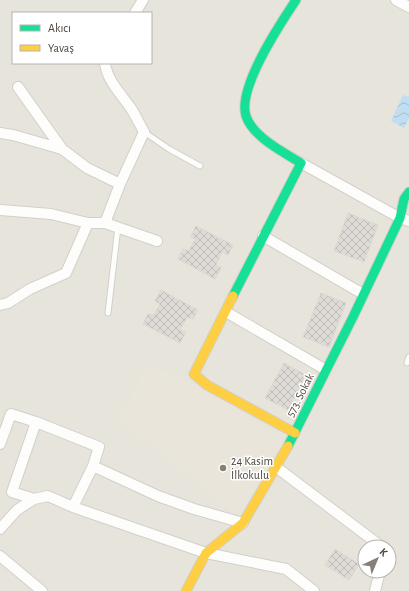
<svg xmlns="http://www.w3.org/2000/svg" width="409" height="591" font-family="'Alegreya Sans',sans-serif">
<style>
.residential{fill:#e7e4dc;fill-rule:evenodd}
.education{fill:#eae5da}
.water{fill:url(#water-waves)}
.building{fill:url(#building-cross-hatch);stroke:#dcd9d4}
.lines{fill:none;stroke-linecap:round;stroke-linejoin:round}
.lane-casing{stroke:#d2d0cb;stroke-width:7}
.street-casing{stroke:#d2d0cb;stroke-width:12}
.fast-casing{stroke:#d3cfc5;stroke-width:11}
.slow-casing{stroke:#d3cfc5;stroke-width:11}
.lane{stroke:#fdfdfc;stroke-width:5}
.street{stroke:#fdfdfc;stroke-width:10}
.fast{stroke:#16e098;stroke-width:9}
.slow{stroke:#ffcf43;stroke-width:9}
.poi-dot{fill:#868178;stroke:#fff;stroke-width:1.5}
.labels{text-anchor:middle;stroke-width:3;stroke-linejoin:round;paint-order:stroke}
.street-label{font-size:12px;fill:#4b4439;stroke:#fff}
.poi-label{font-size:12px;fill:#4b4439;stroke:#fff;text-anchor:start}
</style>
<defs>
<pattern id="water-waves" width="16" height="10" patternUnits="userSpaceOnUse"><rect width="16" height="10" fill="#c0ddf1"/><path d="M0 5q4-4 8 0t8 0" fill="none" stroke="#a6bfcf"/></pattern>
<pattern id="building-cross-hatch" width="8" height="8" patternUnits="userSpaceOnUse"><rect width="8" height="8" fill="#dedbd6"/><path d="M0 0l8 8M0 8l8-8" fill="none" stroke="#c0bdb8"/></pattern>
</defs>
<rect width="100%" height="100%" fill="#f4f2ee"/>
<!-- residential -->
<path class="residential" d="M0 0H409V591H0ZM13 13H151V63H13ZM365 547H389V571H365Z"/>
<!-- education -->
<path class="education" d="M147 365 182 378 285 440 237 515 119 419Z"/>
<!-- water -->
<path class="water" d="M403 95 409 97V118L404 128 391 121Z"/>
<!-- building -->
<path class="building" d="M348 213 378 225 364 262 334 251Z
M196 226 233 245 228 255 222 252 216 265 221 268 215 279 178 259 183 249 189 251 195 239 190 237Z
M161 290 198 310 193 319 187 317 180 330 186 332 180 343 143 324 148 314 154 315 160 304 155 301Z
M321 293 346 303 329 347 303 337Z
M284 363 306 375 288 410 265 398Z
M335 549 359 564 349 580 325 565Z"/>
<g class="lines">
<!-- lane casing -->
<g class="lane-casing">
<path id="lane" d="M144 132 169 149 200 166
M108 313 118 227
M407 363 409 357"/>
</g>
<!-- street casing -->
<g class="street-casing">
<path id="street" d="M396 0 409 7
M135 13 143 0
M105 63C107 80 120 93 130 107 135 114 139 123 144 132L120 184
M18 87 62 149 87 168 120 184 105 223
M0 133 13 135 62 149
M301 163 400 218 409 221
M0 210 51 214 88 223H105L157 241
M263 236 363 294
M0 305 8 303 30 289 66 273 88 223
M226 312 326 370
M36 422 99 447 93 466 73 507
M0 444 11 414 36 422 12 492 34 499
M93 466 158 496 194 509 243 523
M276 467 382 547
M0 529 17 510 34 499 48 496 73 507 206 553 286 569 314 591
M0 556 42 591
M375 591 380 571"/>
</g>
<!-- fast casing -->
<g class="fast-casing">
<path id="fast" d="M233 296 301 163C283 152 253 137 246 116 237 88 280 24 296 0
M288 446 353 317 400 218 404 199 409 192"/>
</g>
<!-- slow casing -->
<g class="slow-casing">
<path id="slow" d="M233 296 194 374 207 385 295 433
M186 591 206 553 243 523 288 446"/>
</g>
<!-- lane -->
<use href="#lane" class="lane"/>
<!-- street -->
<use href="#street" class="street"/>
<!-- fast -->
<use href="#fast" class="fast"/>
<!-- slow -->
<use href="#slow" class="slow"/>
</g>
<!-- markers -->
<circle class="poi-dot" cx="223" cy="468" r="4"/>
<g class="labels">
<!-- street labels -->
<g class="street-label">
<text transform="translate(300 395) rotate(-63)" y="4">573. Sokak</text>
</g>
<!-- poi labels -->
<g class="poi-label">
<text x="231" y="465">24 Kasim<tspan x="231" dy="14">İlkokulu</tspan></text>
</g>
</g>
<!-- legend -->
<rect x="12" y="12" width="140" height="52" fill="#ffffff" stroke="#b7b4b0"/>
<rect x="20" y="25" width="20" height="6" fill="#16e098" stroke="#b7b4b0"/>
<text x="48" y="32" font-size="12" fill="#4b4439">Akıcı</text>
<rect x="20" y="45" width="20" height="6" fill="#ffcf43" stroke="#b7b4b0"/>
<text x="48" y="52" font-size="12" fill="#4b4439">Yavaş</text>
<!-- north arrow -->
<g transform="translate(377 559) rotate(44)"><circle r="19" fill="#ffffff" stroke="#b7b4b0"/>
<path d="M0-3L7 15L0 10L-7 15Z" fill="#868178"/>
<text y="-6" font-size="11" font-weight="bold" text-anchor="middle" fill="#4b4439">K</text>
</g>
</svg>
